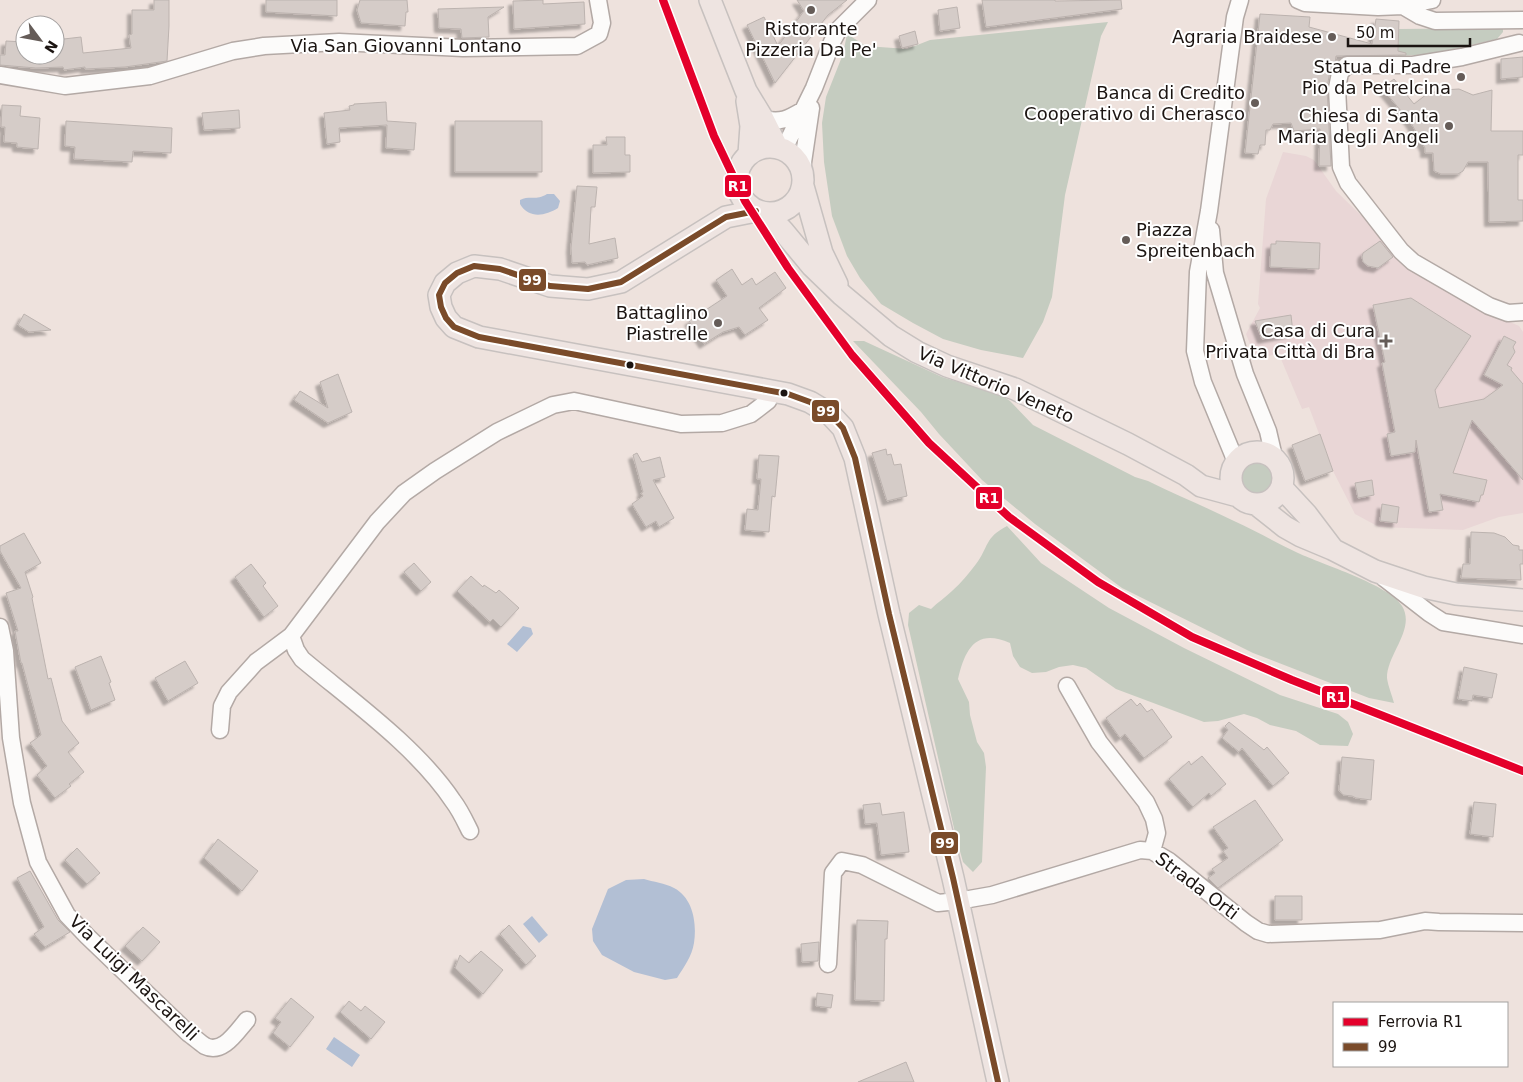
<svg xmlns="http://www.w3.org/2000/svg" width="1523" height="1082" font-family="'DejaVu Sans',sans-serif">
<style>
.medical{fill:#e9d6d6}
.green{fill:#c5ccc0}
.water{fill:#b2bfd4}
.building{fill:#d5ccc8;stroke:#bcb3af;filter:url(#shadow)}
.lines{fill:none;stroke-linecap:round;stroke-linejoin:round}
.minor-casing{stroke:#b3a9a5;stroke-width:19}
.major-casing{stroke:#c7c1bf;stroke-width:24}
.minor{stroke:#fcfbfa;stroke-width:16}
.major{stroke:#eee4e1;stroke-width:21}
.bus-1-casing{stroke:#fff;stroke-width:10}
.bus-1{stroke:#7a4b2a;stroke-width:6}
.rail-1-casing{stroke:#fff;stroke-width:11}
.rail-1{stroke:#e4002b;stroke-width:8}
.poi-dot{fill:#655c58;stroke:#fff;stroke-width:2}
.bus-dot{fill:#1b1411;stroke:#fff;stroke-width:2}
.labels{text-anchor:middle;stroke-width:4;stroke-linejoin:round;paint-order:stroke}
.poi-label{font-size:18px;fill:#1b1411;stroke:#fff;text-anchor:end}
.street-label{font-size:18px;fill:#1b1411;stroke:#fff}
.line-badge{stroke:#fff;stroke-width:2}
.badge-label{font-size:14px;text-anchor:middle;font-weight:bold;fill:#fff}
</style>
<defs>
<filter id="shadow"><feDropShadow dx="-4.5" dy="4.5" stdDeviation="1" flood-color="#0004"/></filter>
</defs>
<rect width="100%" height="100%" fill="#eee2dd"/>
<!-- medical -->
<path class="medical" d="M1283 152 1306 156 1314 160 1336 191 1378 232 1501 318 1519 326 1523 332V513L1499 517 1463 530 1379 527 1355 514 1333 471 1309 407 1302 409 1281 359 1273 355 1256 359 1246 334 1260 308 1258 304 1266 199Z"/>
<!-- green -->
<path class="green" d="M1108 22 1101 36 1065 195 1052 297 1043 322 1023 358 981 350 943 339 913 323 881 304 860 278 847 256 832 216 824 162 822 123 826 97 843 54 847 34 866 46 907 49 930 40Z
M1500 28 1503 29V32L1497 39 1432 54 1398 56 1399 29Z
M853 341H864L942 377 1001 395 1010 401 1033 425 1135 477 1148 481C1176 495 1206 507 1234 521 1256 531 1277 543 1298 553 1321 564 1390 585 1402 606 1416 629 1387 654 1387 678 1388 686 1392 695 1394 703L1369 698 1253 653 1122 588 1035 524 982 480 939 434 921 412Z
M1242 478a15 15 0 1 1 30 0a15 15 0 1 1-30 0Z
M1007 526 1041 563 1109 608 1184 648 1280 695 1338 714 1348 722 1353 734 1348 746 1320 745 1296 731 1270 725 1257 718 1244 714 1218 721 1204 722 1116 689 1086 668 1073 665 1059 667 1046 672 1032 673 1020 667 1013 656 1010 643C976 628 965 649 958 679L969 702 970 715 977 742 984 753 986 767 982 862 973 872 963 862 956 837 908 625 909 613 919 605 931 609C938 602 946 597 952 591 961 583 969 573 976 564 989 547 984 538 1007 526Z"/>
<!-- water -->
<path class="water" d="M547 194H554L560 201 558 208C545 216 529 219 520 204V200C530 195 536 201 547 194Z
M523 626 531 628 533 634 517 652 507 644Z
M644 879C653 882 665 883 674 888 693 898 697 923 694 943 692 956 684 967 677 978L665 980 634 972 602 955 593 941 592 929 608 889 626 880Z
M532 916 548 935 539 943 523 924Z
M334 1037 360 1055 352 1067 326 1049Z"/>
<!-- building -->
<path class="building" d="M154 0H169V26L167 61 125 67 85 69V67L64 70 63 67 36 68 0 65V55H5L6 41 25 42V55H55V40L81 37 83 53 131 48 129 35 132 34V10H154Z
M266 0H337V16L266 12Z
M360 0H407L408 12H406L405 26 361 23 357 10Z
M543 0V4L584 2 585 24 514 29 513 1Z
M797 0H847L828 15 775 83 747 25 764 17 778 46 804 11Z
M982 0H1055V1L1121 0 1122 9 986 27Z
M504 7 488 17 489 37 462 38 461 29 439 28 438 9Z
M957 7 960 28 940 31 938 10Z
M1260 14 1310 17 1309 27 1372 44 1376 19 1399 21 1398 51 1406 53V55L1336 56 1335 63 1330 71 1327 88 1331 166H1319L1320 129 1294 131 1291 123 1273 124 1270 130H1266L1265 145H1260L1258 154 1245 153Z
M915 31 918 44 902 48 899 36Z
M1523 57V77L1501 79V59Z
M1394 79 1414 104 1427 94 1442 90 1459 89 1473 95 1492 90 1491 131H1523V155H1518V200H1523V221L1489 222 1488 162H1468L1463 171 1458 174H1441L1434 171 1433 153H1425V148L1411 123 1382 88Z
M386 102 387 121 416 123 414 150 386 148 387 125 339 128 340 142 327 144 324 113 350 110 349 106 354 105V104Z
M2 105 21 106 20 116 40 118 38 149 17 147V143L4 142 5 127H1Z
M239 110 240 128 204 130 202 113Z
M66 121 172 128 171 153 133 151 132 162 74 159 75 147 65 146Z
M455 121H542V172H455Z
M606 137H625V155H630V172L593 173V145H607Z
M577 186 597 187 595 207H591L589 244 615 238 618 258 587 265 585 262 572 263 571 248Z
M1276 241 1320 243 1319 269 1270 267 1271 244H1276Z
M1380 241 1393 257 1378 268 1368 266 1363 262 1362 257 1363 253Z
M732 269 742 285 752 278 756 285 775 272 786 288 759 308 768 320 745 335 739 327 723 332 704 344 689 321 727 296 716 280Z
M1411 298 1471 336 1435 390 1439 408 1484 399 1503 385 1484 375 1504 336 1516 342 1513 347 1515 352 1507 365 1512 368 1511 370 1523 384V480L1472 420 1453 473 1487 480 1483 495H1481L1479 502 1440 494 1443 510 1429 512 1416 440 1415 452 1391 456 1387 434 1395 432 1382 363 1385 362 1373 305Z
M24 314 51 330 29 332 18 325Z
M1291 315 1293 333 1262 339 1255 321Z
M338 374 352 412 328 423 294 400 300 391 328 408 320 382Z
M1320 434 1333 471 1305 481 1292 445Z
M886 449 887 455 891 454 894 465 901 464 907 496 887 501 872 453Z
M637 453 642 462 660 457 665 477 653 480 674 518 659 527 656 521 646 527 632 504 643 496 641 493 643 492 633 455Z
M759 455 779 456 775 497 772 496 769 532 745 530 747 509 758 510 761 479H757Z
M1372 480 1374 495 1358 498 1355 483Z
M1382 504 1399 507 1397 523 1380 521Z
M1471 532 1494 533 1505 537 1513 545 1519 546V550H1523V564H1520L1521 580 1461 578 1463 564H1470Z
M24 533 41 563 25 572 33 597 32 598 48 679 51 678 62 721 79 743 68 752 84 772 69 784 71 786 55 798 37 775 47 766 30 743 41 735 22 663H21L15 631H18L6 593 21 588 0 551V546Z
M414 563 431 582 421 591 404 572Z
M251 564 266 583 263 586 278 606 264 617 235 577Z
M471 576 483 587 484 585 496 593 499 590 519 608 501 627 493 619 490 622 457 591Z
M101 656 111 682 109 683 115 700 91 710 75 667Z
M185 661 198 683 168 701 155 678Z
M1464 667 1497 674 1492 698 1473 695 1472 701 1458 699Z
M1131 699 1137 706 1140 703 1147 712 1152 709 1172 737 1144 758 1125 734 1120 738 1106 718Z
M1229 722 1264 750 1267 747 1289 773 1273 786 1242 748 1239 752 1222 738 1228 730 1225 726Z
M1202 756 1226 784 1211 796 1209 793 1193 807 1169 779 1189 761 1191 765Z
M1342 757 1374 760 1371 800 1356 798 1352 796 1343 795 1339 790Z
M1255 800 1283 840 1218 888 1208 878 1215 873 1212 869 1228 858 1223 851 1228 848 1213 827Z
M1474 802 1496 804 1493 837 1470 834Z
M880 803 882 815 904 812 909 852 881 855 877 823 865 824 863 805Z
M218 839 258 871 242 891 204 858Z
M77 848 100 873 87 884 65 860Z
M30 871 58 920 70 932 45 947 34 934 44 927 17 878Z
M1275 896H1302V920H1275Z
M857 920 888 921 887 939H885L884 1001 855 1000Z
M509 925 536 956 526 965 500 934Z
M143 927 160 942 142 961 125 946Z
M819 942 818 961 802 962 801 944Z
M481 951 503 970 483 994 455 968 460 955 469 963Z
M817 993 833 995 831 1008 816 1006Z
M291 998 314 1017 290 1047 273 1033 281 1022 275 1018Z
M349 1001 361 1011 365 1006 385 1022 371 1039 340 1012Z
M906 1062 914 1082H858Z"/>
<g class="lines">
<!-- minor casing -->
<g class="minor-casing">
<path id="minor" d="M1298 0 1305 3 1378 7 1403 6 1432 0
M1403 6 1420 16 1435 21 1523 20
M1519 43 1462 57 1413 65H1347L1340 73 1337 88 1341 167 1348 183 1401 251 1413 262 1489 306 1508 313 1523 312
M0 75 65 86 150 76 233 51 264 46 339 42 463 48 577 46 599 34 602 23 598 0
M763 119C782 123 788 119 805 109
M784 149 814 88 832 42 839 29 868 0
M802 169 811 108
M1211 230 1215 273 1245 374 1268 431 1274 457
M1236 462 1203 382 1195 351 1198 272 1209 211 1235 17 1240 0
M1384 578 1429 613 1443 622 1523 635
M0 627 5 651 11 738 22 803 38 862 67 915 87 936 188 1033C194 1037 199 1042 205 1046 223 1055 237 1031 247 1020
M291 636 296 650 302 659C352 701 417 747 453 801 460 810 465 821 470 831
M1067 686 1099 742 1146 802 1154 819 1157 833 1152 851
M220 730 222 706 229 692 256 662 291 636 377 522 404 493 435 471 497 432 553 405 574 401 681 424 722 423 751 414 768 401 773 391
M828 964 833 873 842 861 862 865 938 903 958 901 992 895 1140 850 1152 851 1169 861 1246 923 1258 931 1268 934 1380 930 1425 921 1439 922 1523 923"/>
</g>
<!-- major casing -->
<g class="major-casing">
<path id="major" d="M710 0 746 91 763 119 777 147
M747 101 751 126 749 154
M737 180a33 33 0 1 1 66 0a33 33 0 1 1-66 0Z
M803 186 822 253 837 284
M756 211 726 217 621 282 588 289 550 286 500 269 474 266 457 273 445 283 439 295 441 307 446 318 454 327 479 337 788 394 810 402 830 414 843 428 855 458 889 614 953 878 998 1082
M767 214 783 231 812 266 842 295 891 336 917 352 947 366 1015 389 1128 444 1186 475 1201 486 1238 496
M1231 478a26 26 0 1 1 52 0a26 26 0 1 1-52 0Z
M1282 488 1307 515 1332 548
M1256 504 1285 527 1301 536 1332 549 1375 571 1423 587 1456 594 1523 600"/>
</g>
<!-- minor -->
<use href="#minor" class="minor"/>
<!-- major -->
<use href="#major" class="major"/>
<!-- bus-1 casing -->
<g class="bus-1-casing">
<path id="bus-1" d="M756 211 726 217 621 282 588 289 550 286 500 269 474 266 457 273 445 283 439 295 441 307 446 318 454 327 479 337 788 394 810 402 830 414 843 428 855 458 889 614 953 878 998 1082"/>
</g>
<!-- bus-1 -->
<use href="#bus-1" class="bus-1"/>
<!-- rail-1 casing -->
<g class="rail-1-casing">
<path id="rail-1" d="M663 0 714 136 745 201 788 268 852 355 929 443 1009 517 1098 582 1192 637 1292 680 1523 771"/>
</g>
<!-- rail-1 -->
<use href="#rail-1" class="rail-1"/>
</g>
<!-- markers -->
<g class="poi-dot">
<circle cx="811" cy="10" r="5"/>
<circle cx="1332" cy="37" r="5"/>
<circle cx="1461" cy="77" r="5"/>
<circle cx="1255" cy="103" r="5"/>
<circle cx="1449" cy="126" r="5"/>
<circle cx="1126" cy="240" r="5"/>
<circle cx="718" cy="323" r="5"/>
<path d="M1383.5 333.5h5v5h5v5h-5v5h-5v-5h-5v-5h5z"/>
</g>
<g class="bus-dot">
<circle cx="630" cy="365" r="4.5"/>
<circle cx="784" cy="393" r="4.5"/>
</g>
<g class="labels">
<!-- poi labels -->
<g class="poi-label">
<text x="811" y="35" text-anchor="middle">Ristorante<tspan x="811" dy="21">Pizzeria Da Pe'</tspan></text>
<text x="1322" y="43">Agraria Braidese</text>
<text x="1451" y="73">Statua di Padre<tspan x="1451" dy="21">Pio da Petrelcina</tspan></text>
<text x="1245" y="99">Banca di Credito<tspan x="1245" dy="21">Cooperativo di Cherasco</tspan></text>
<text x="1439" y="122">Chiesa di Santa<tspan x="1439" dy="21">Maria degli Angeli</tspan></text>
<text x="1136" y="236" text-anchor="start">Piazza<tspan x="1136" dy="21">Spreitenbach</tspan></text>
<text x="708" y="319">Battaglino<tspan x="708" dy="21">Piastrelle</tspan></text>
<text x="1375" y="337">Casa di Cura<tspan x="1375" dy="21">Privata Città di Bra</tspan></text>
</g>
<!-- street labels -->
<g class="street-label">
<text x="406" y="52">Via San Giovanni Lontano</text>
<text transform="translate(996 385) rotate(23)" y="6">Via Vittorio Veneto</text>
<text transform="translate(1197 886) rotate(37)" y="6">Strada Orti</text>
<text transform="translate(134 978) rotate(44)" y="6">Via Luigi Mascarelli</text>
</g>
</g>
<g class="line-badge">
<rect x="724" y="174" width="28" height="24" rx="5" fill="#e4002b"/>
<rect x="518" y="268" width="29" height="24" rx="5" fill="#7a4b2a"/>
<rect x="811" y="399" width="29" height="24" rx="5" fill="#7a4b2a"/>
<rect x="975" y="486" width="28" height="24" rx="5" fill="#e4002b"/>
<rect x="1321" y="685" width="29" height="24" rx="5" fill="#e4002b"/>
<rect x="930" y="831" width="29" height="24" rx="5" fill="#7a4b2a"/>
</g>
<g class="badge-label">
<text x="738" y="191">R1</text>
<text x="532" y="285">99</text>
<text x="826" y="416">99</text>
<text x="989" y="503">R1</text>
<text x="1336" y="702">R1</text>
<text x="945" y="848">99</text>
</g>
<!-- legend -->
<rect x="1333" y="1002" width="175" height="65" fill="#ffffff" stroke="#a4a1a0"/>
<rect x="1343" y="1018" width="25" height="8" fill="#e4002b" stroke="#a4a1a0"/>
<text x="1378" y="1027" font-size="15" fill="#1b1411">Ferrovia R1</text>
<rect x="1343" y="1043" width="25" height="8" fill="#7a4b2a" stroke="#a4a1a0"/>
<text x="1378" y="1052" font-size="15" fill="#1b1411">99</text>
<!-- north arrow -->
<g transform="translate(40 40) rotate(122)"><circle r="24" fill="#ffffff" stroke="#a4a1a0"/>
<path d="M0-4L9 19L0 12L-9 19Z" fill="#655c58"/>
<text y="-8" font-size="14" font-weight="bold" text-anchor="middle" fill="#1b1411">N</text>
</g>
<!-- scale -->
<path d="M1348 38v8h122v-8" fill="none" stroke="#1b1411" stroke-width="2.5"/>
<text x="1356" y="38" font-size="15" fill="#1b1411" stroke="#ffffff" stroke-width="4" paint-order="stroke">50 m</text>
</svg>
